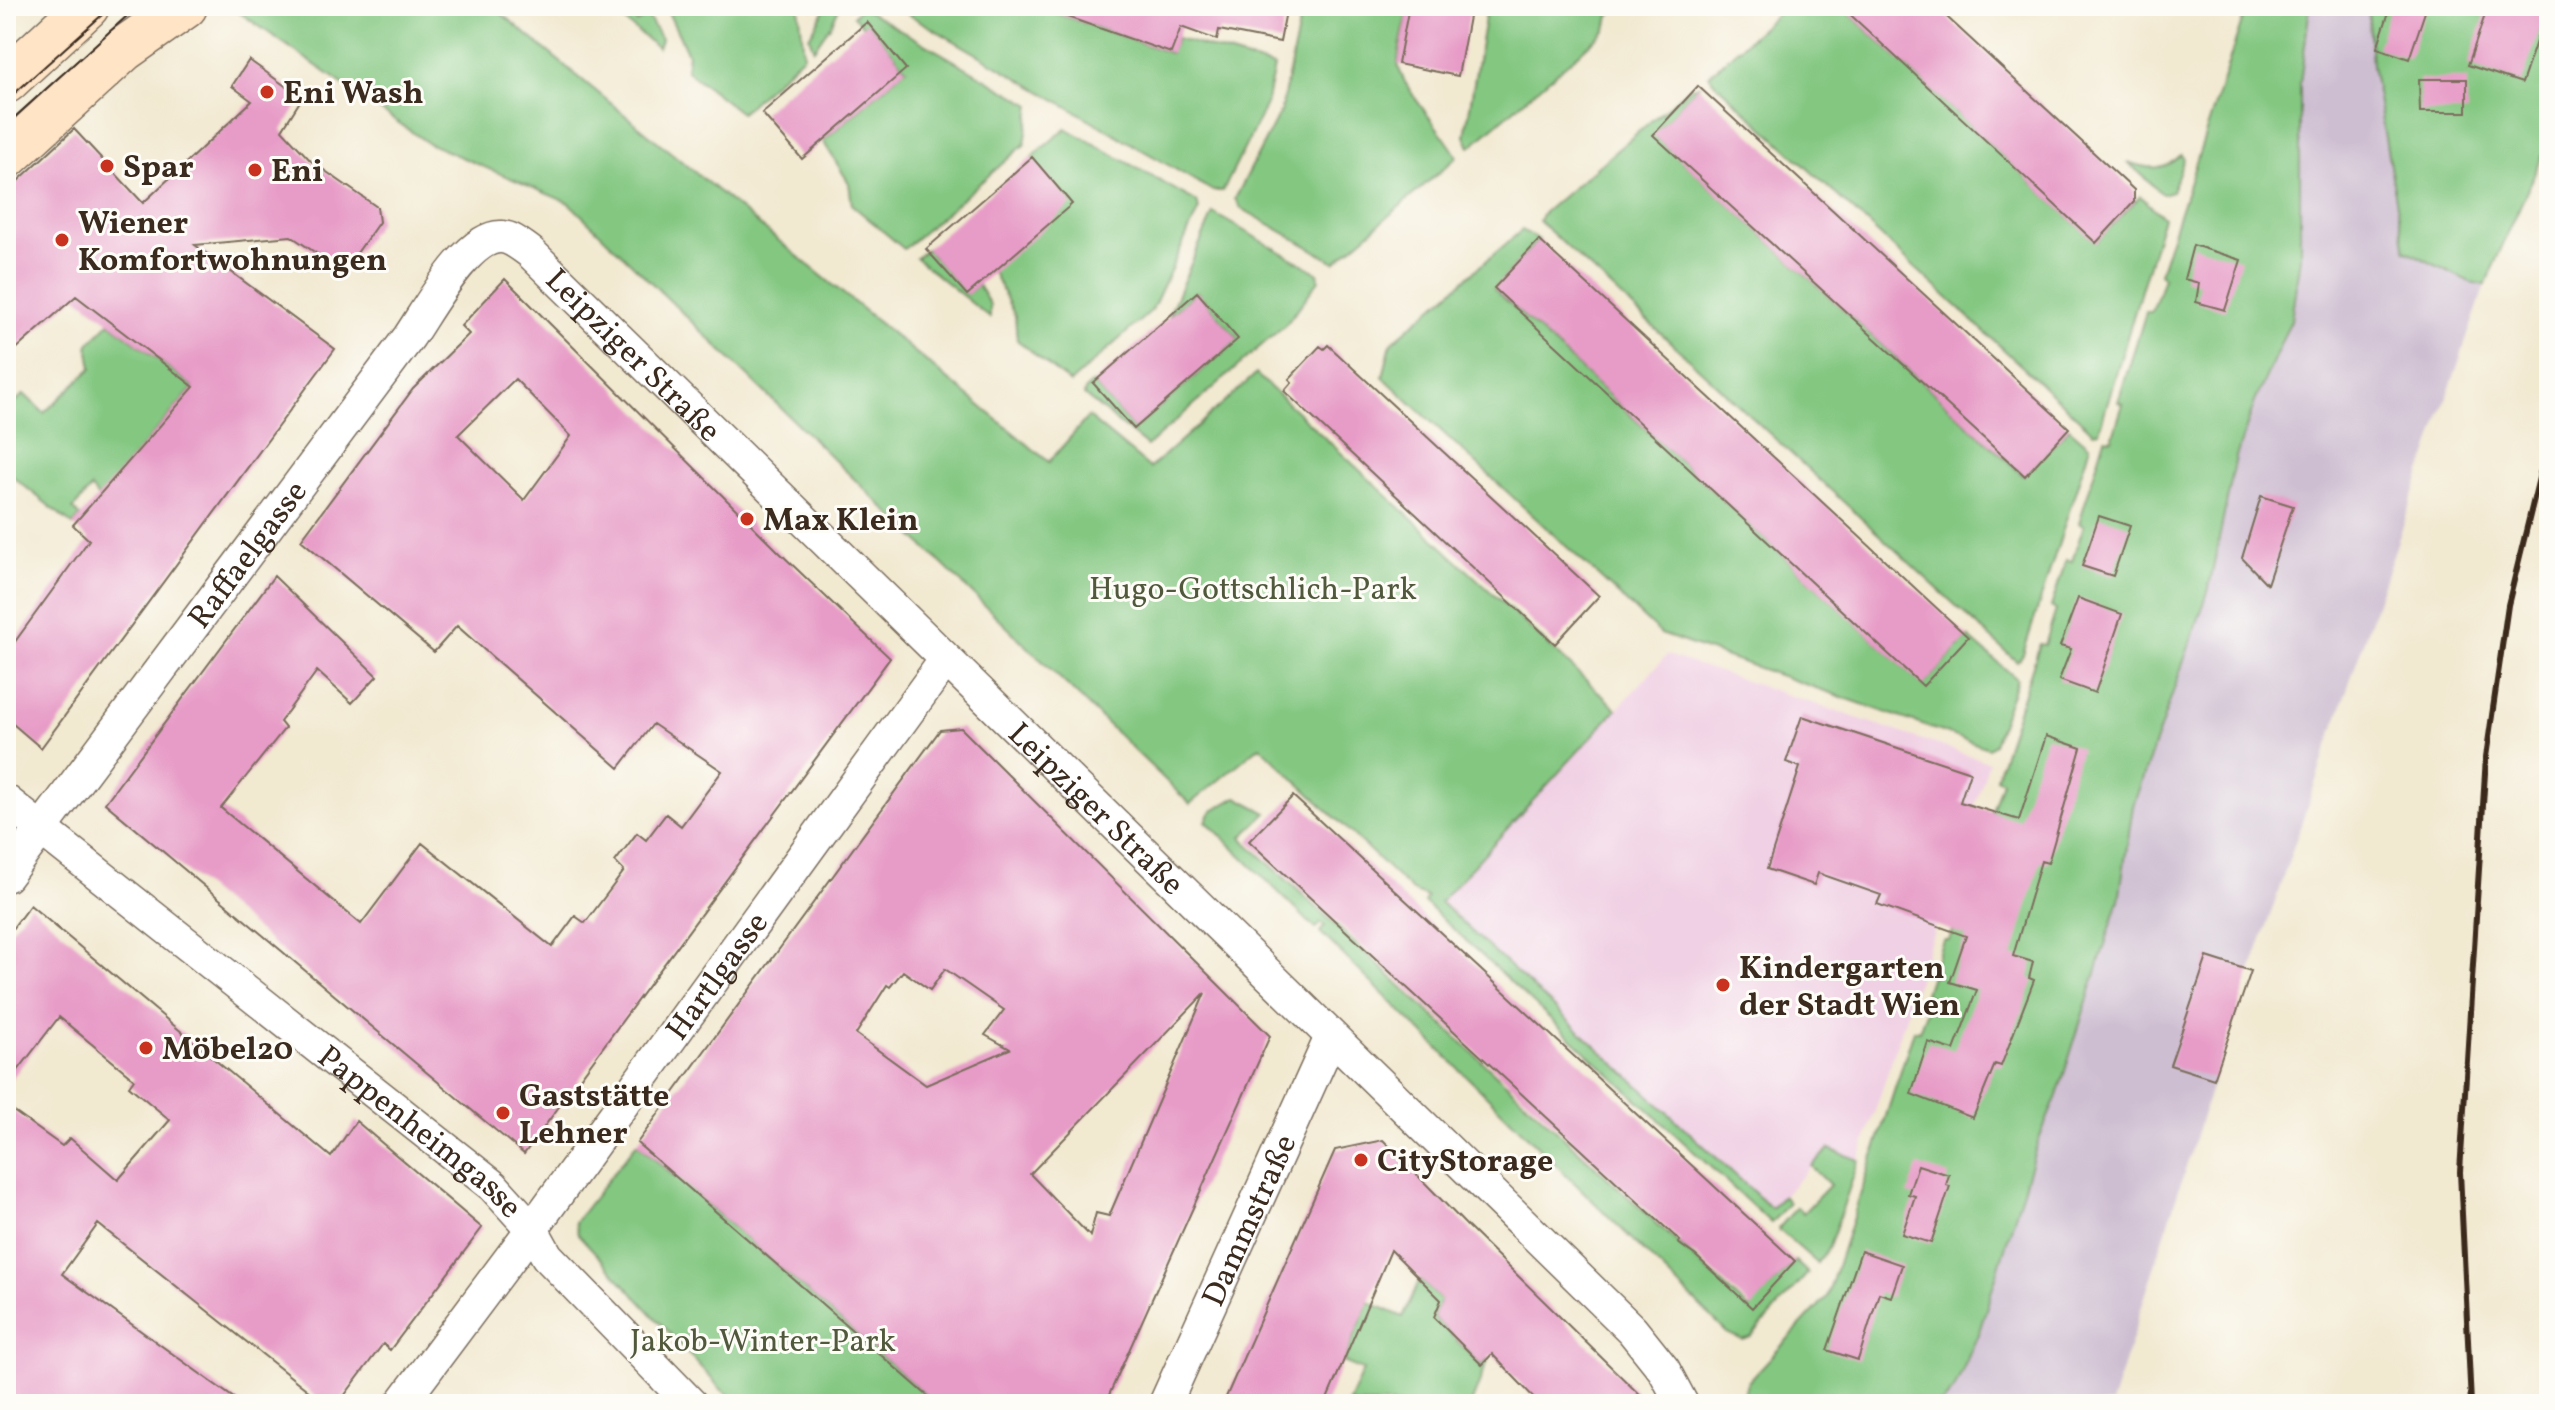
<svg xmlns="http://www.w3.org/2000/svg" width="2555" height="1410" font-family="Vollkorn,serif">
<style>
.built{fill:#f0d0e4}
.industrial{fill:#cebed1}
.green{fill:#83c781;stroke:#5f7850;stroke-width:2}
.building{fill:#e79cc7;fill-rule:evenodd}
.lines{fill:none;stroke-linecap:round;stroke-linejoin:round}
.minor-casing{stroke:#7b6d5d;stroke-width:35}
.secondary-casing{stroke:#7b6d5d;stroke-width:47}
.minor{stroke:#fff;stroke-width:32}
.secondary{stroke:#ffe4c6;stroke-width:44}
.tram{stroke:#3b2a1e;stroke-width:2}
.rail{stroke:#3b2a1e;stroke-width:6}
.poi-dot{fill:#c8321e;stroke:#fdfcf7;stroke-width:3}
.labels{text-anchor:middle;stroke-width:6;stroke-linejoin:round;paint-order:stroke}
.poi-label{font-size:32px;font-weight:bold;fill:#3b2a1e;stroke:#fdfcf7;text-anchor:start}
.street-label{font-size:32px;fill:#3b2a1e;stroke:#fdfcf7}
.park-label{font-size:32px;fill:#51593c;stroke:#fdfcf7}
</style>
<rect width="100%" height="100%" fill="#fdfcf7"/>
<filter id="ink" filterUnits="userSpaceOnUse"><feTurbulence type="fractalNoise" baseFrequency=".0125" numOctaves="2"/><feDisplacementMap in="SourceGraphic" scale="16" xChannelSelector="R" yChannelSelector="G"/><feConvolveMatrix kernelMatrix="1 2 1 2 8 2 1 2 1" color-interpolation-filters="sRGB"/></filter>
<filter id="wash" filterUnits="userSpaceOnUse"><feTurbulence type="fractalNoise" baseFrequency=".006" numOctaves="4" result="noise"/><feDisplacementMap in="SourceGraphic" scale="32" xChannelSelector="R" yChannelSelector="G"/><feGaussianBlur stdDeviation="1.8" result="paint"/><feColorMatrix in="noise" values="0 0 0 0 0 0 0 0 0 0 0 0 0 0 0 0 0 1.4 0 .05"/><feComposite in="paint" operator="in"/></filter>
<g filter="url(#wash)">
<rect width="100%" height="100%" fill="#f2e9d1"/>
<!-- built -->
<path class="built" d="M1667 655 1989 762 1859 1160 1827 1149 1772 1208 1440 902Z"/>
<!-- industrial -->
<path class="industrial" d="M2310 6H2368L2372 65 2405 250 2470 281 2485 285 2206 1103 2111 1404H1941L1954 1390 1979 1332 2038 1141 2057 1096 2119 900 2133 806 2208 592 2236 457 2300 257V83Z"/>
<!-- green -->
<path class="green" d="M230 6H492L1049 462 1088 417 1150 468 1256 374 1617 709 1440 902 1771 1208 1783 1196 1789 1203 1771 1223 1424 902 1427 897 1412 891 1260 746 1190 804 569 203 428 143Z
M606 6H621L637 23 647 15 661 39 658 48Z
M665 6H799L804 55 741 113 686 70 688 54Z
M823 6H840L832 23 814 49 809 37 824 11Z
M899 6H1036L1170 53 1177 38 1274 67 1266 105 1223 191H1213L901 10Z
M1303 6H1409C1406 24 1399 44 1398 62 1398 85 1446 134 1457 157L1335 262 1241 208 1235 199 1281 110Z
M1487 6H1620L1609 16 1606 30 1470 147 1465 136Z
M1786 6H1841L2096 242 2140 196 2163 217 2099 431 2093 432 1713 81 1709 75Z
M2247 6H2310L2300 83V257L2291 320 2255 402 2236 457 2208 592 2133 806 2119 900 2057 1096 2038 1141 1979 1332 1954 1390 1941 1404H1741L1747 1383 1827 1297 1914 1030 1919 1031 1931 998 1925 993 1943 940H1949L2002 781 1996 778 2040 644 2045 645 2056 610 2051 607 2066 560 2072 561 2084 525 2079 523 2105 438 2112 439 2123 404 2118 402 2146 312H2152L2164 277 2160 273Z
M2368 6H2549V141L2485 285 2470 282 2405 250 2372 65Z
M861 7 1031 105 1025 144 904 249 852 205 849 183 823 141 906 69 867 23 863 26 853 16Z
M1698 86 1654 135 2024 476 2069 428 2090 446 2023 654 2017 662 1539 221 1542 214 1691 87Z
M1066 128 1197 202 1199 209 1152 310 1070 383 1017 340 1015 316 993 272 1032 157Z
M2181 155 2184 159 2172 191 2162 194 2128 162C2150 170 2164 171 2181 155Z
M1213 213 1318 273 1319 280 1287 323 1147 446 1084 395 1085 390 1093 383 1134 429 1238 339 1197 292 1168 317Z
M1522 230 1539 240 1494 289 1923 685 1968 637 2017 679 1994 744 1988 748 1661 634 1383 377 1391 343Z
M927 249 967 294 978 285 990 305V318L916 258Z
M109 322 194 387 98 498 91 488 73 509 80 516 73 525 6 471V410L24 394 44 413 92 368 88 345Z
M1237 797 1267 813 1242 837 1247 843 1749 1309 1795 1261 1808 1273 1751 1337 1742 1340 1727 1333 1320 932 1325 926 1321 923 1316 929 1206 821 1211 812Z
M637 1143 676 1178 686 1166 694 1193 937 1404H739L721 1389 578 1234 575 1222Z
M1829 1149 1859 1160 1829 1247 1817 1263 1778 1229 1797 1207 1803 1213 1830 1185 1811 1166Z
M1420 1279 1441 1300 1434 1317 1481 1365 1489 1358 1471 1404H1348L1363 1370 1343 1362 1369 1302 1403 1317Z"/>
<g id="blocks">
<!-- building -->
<path class="building" d="M1051 6H1287L1280 42 1219 30 1217 40 1181 27 1171 53 1050 11Z
M1409 6H1471L1458 76 1398 64Z
M1841 6H1935L2134 190V202L2096 243Z
M2391 6H2427L2409 59 2377 48Z
M2488 6H2548L2522 83 2468 65Z
M867 22 906 69 802 159 762 113Z
M249 60 302 98 282 130 311 161 377 207 379 222 349 264 335 266 291 236 195 245 335 349 41 748 6 718V654L89 540 73 525 194 387 76 296 6 358V192L74 129 143 203 252 101 232 86Z
M2419 79H2467V112H2420Z
M1698 86 2069 428 2025 476 1653 135Z
M1032 157 1072 204 967 295 926 249Z
M1539 240 1968 637 1923 686 1494 288Z
M2193 245 2241 260 2225 310 2196 302 2199 283 2184 279Z
M505 279 780 553 890 658 524 1154 105 803 274 576 377 676 352 703 317 671 280 722 285 728 221 808 361 924 422 843 552 947 575 916 585 923 624 871 615 862 637 833 646 840 666 814 681 826 722 771 653 724 619 768 457 626 434 652 301 540 413 389 469 334 461 326ZM515 379 571 436 524 500 458 435Z
M1197 292 1238 339 1134 429 1093 383Z
M1328 345 1599 596 1555 644 1284 391 1292 382 1289 379 1320 346 1324 349Z
M2261 496 2293 506 2267 584 2242 558Z
M2099 516 2130 526 2113 576 2082 566Z
M2078 598 2122 614 2095 693 2059 680 2071 649 2060 646Z
M1802 716 1970 772 1960 802 2019 820 2046 736 2081 748 2048 863 2041 861 2013 956 2033 962 2029 978 2034 980 2001 1066 1995 1064 1973 1118 1911 1094 1928 1042 1954 1050 1977 990 1950 982 1966 936 1877 904 1881 895 1818 873 1814 885 1767 869 1800 767 1786 762Z
M961 728 1270 1036 1105 1404H937L637 1143 940 730ZM945 969 1004 1010 985 1035 1010 1049 926 1085 856 1034 887 985 890 987 903 971 930 990ZM1205 993 1109 1216 1096 1213 1090 1236 1030 1174Z
M1293 796 1795 1261 1752 1308 1696 1256 1678 1243 1680 1241 1249 841Z
M30 905 331 1157 356 1121 482 1228 390 1350 383 1344 338 1404H325L98 1224 62 1274 242 1404H6V1106L62 1146 70 1138 118 1180 170 1120 129 1086 134 1079 59 1017 6 1086V937Z
M2207 957 2251 971 2214 1079 2170 1065Z
M1383 1140 1468 1227 1649 1404H1540L1492 1354 1482 1365 1434 1317 1441 1300 1391 1250 1325 1404H1223L1335 1150Z
M1918 1165 1949 1175 1946 1185 1950 1186 1931 1243 1902 1234 1915 1196 1908 1194Z
M1861 1251 1902 1265 1891 1297 1879 1293 1858 1360 1827 1350Z"/>
</g>
</g>
<g filter="url(#ink)">
<use href="#blocks" fill-opacity="0" stroke="#7b6d5d" stroke-width="2"/>
<g class="lines">
<!-- minor casing -->
<g class="minor-casing">
<g id="minor">
<path id="s1" d="M6 801 493 1186 532 1229 547 1256 691 1404"/>
<path id="s2" d="M6 876 409 337C427 311 468 234 502 237 513 238 521 246 530 252 895 613 1264 971 1632 1330L1664 1370 1682 1404"/>
<path id="s3" d="M401 1404 532 1229 944 662"/>
<path id="s4" d="M1165 1404 1331 1037"/>
</g>
</g>
<!-- secondary casing -->
<g class="secondary-casing">
<path id="secondary" d="M6 81 87 6
M6 157 124 49 185 6"/>
</g>
<!-- minor -->
<use href="#minor" class="minor"/>
<!-- secondary -->
<use href="#secondary" class="secondary"/>
<!-- tram -->
<path class="tram" d="M6 101 112 6
M6 125 138 6"/>
<!-- rail -->
<path class="rail" d="M2471 1404 2460 1172 2486 757 2508 605 2549 437"/>
</g>
</g>
<!-- markers -->
<g class="poi-dot">
<circle cx="267" cy="92" r="8"/>
<circle cx="107" cy="166" r="8"/>
<circle cx="255" cy="170" r="8"/>
<circle cx="62" cy="240" r="8"/>
<circle cx="747" cy="519" r="8"/>
<circle cx="1723" cy="985" r="8"/>
<circle cx="146" cy="1048" r="8"/>
<circle cx="503" cy="1113" r="8"/>
<circle cx="1361" cy="1160" r="8"/>
</g>
<g class="labels">
<!-- poi labels -->
<g class="poi-label">
<text x="283" y="103">Eni Wash</text>
<text x="123" y="177">Spar</text>
<text x="271" y="181">Eni</text>
<text x="78" y="233">Wiener<tspan x="78" dy="37">Komfortwohnungen</tspan></text>
<text x="763" y="530">Max Klein</text>
<text x="1739" y="978">Kindergarten<tspan x="1739" dy="37">der Stadt Wien</tspan></text>
<text x="162" y="1059">Möbel20</text>
<text x="519" y="1106">Gaststätte<tspan x="519" dy="37">Lehner</tspan></text>
<text x="1377" y="1171">CityStorage</text>
</g>
<!-- street labels -->
<g class="street-label">
<text dy="11" stroke="none"><textPath href="#s2" startOffset="992">Leipziger Straße</textPath></text>
<text dy="11" stroke="none"><textPath href="#s2" startOffset="402">Raffaelgasse</textPath></text>
<text dy="11" stroke="none"><textPath href="#s2" startOffset="1640">Leipziger Straße</textPath></text>
<text dy="11" stroke="none"><textPath href="#s3" startOffset="532">Hartlgasse</textPath></text>
<text dy="11" stroke="none"><textPath href="#s1" startOffset="530">Pappenheimgasse</textPath></text>
<text dy="11" stroke="none"><textPath href="#s4" startOffset="202">Dammstraße</textPath></text>
</g>
<!-- park labels -->
<g class="park-label">
<text x="1253" y="599">Hugo-Gottschlich-Park</text>
<text x="763" y="1351">Jakob-Winter-Park</text>
</g>
</g>
<!-- margin -->
<rect width="2555" height="1410" fill="none" stroke="#fdfcf7" stroke-width="32"/>
</svg>
